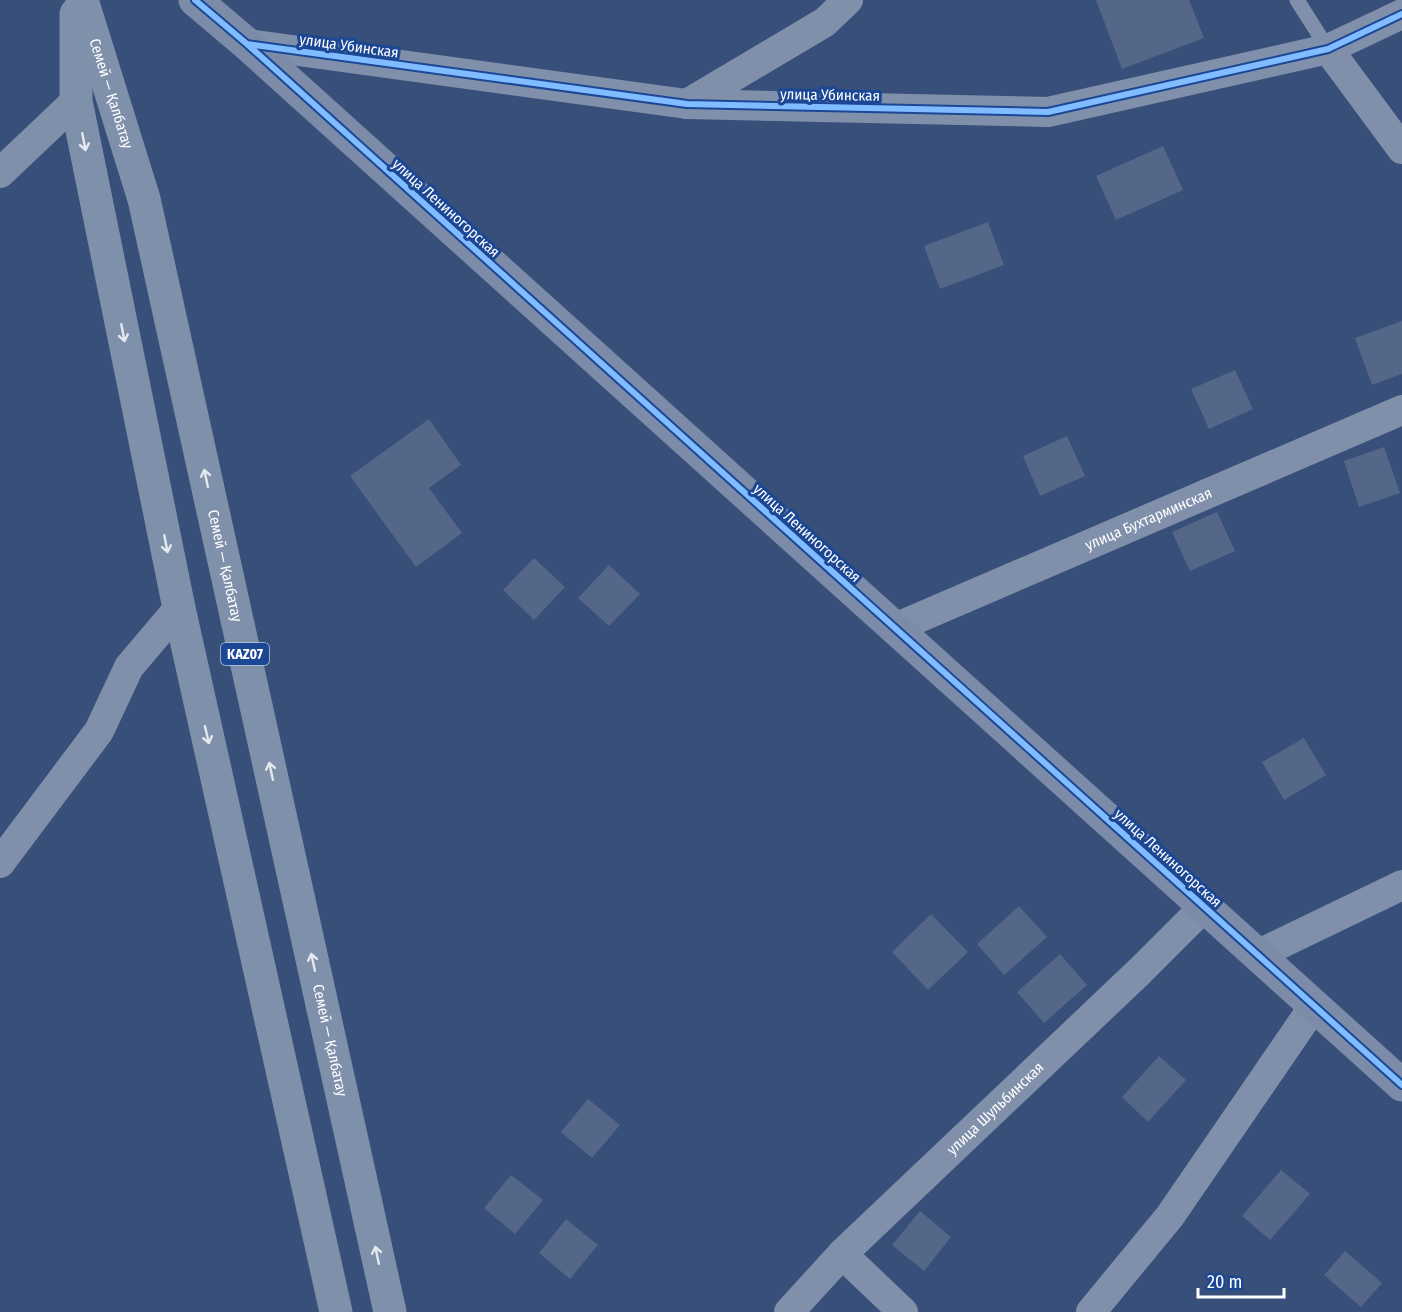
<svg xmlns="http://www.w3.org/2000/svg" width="1402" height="1312" font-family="'Fira Sans Condensed',sans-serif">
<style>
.building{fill:#546788}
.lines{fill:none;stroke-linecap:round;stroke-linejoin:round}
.lane{stroke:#8090ab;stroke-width:15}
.street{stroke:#8090ab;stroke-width:30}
.secondary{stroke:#7b8ba8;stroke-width:33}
.highway{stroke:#7f90ab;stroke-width:33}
.cycleway-casing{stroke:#1b4795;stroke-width:10}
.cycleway{stroke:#80bcff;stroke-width:6}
.oneway{stroke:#e5e9ee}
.labels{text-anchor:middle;stroke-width:6;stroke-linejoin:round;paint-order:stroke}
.shield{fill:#1b4795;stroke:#bbc8df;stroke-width:1.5}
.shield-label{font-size:14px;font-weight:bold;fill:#fff}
.street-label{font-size:15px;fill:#fff;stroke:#1b4795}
</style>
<rect width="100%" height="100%" fill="#374f79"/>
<!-- building -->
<path class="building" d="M1096 0H1189L1204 38 1122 69Z
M1163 146 1183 190 1116 220 1096 176Z
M988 222 1004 265 940 289 924 246Z
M1402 321V374L1372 385 1355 338Z
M1235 370 1253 409 1209 429 1191 389Z
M429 419 461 465 429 488 462 533 416 567 350 476Z
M1067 436 1085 476 1040 496 1023 456Z
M1384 447 1400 493 1359 507 1344 461Z
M1217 512 1235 551 1190 571 1172 532Z
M534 558 565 587 534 620 503 590Z
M609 565 640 594 609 626 578 598Z
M1304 738 1326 775 1284 800 1262 762Z
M1019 906 1047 937 1004 975 977 944Z
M931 914 968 952 928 990 892 952Z
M1060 954 1087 985 1044 1023 1017 992Z
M1159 1056 1186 1080 1148 1122 1122 1097Z
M588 1099 620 1125 592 1158 561 1132Z
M1281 1170 1310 1194 1270 1240 1242 1216Z
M511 1175 543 1200 515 1234 484 1208Z
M920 1211 951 1237 924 1271 892 1245Z
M566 1219 598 1245 570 1279 539 1253Z
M1345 1251 1382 1283 1361 1307 1324 1275Z"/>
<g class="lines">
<!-- lane -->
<path class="lane" d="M1297 0 1328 49"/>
<!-- street -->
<g class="street">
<path d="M247 44 687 104 1048 112 1328 49 1402 14"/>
<path d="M1328 49 1402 149"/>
<path d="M687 104 825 22 848 0"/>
<path d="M0 173 76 101"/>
<path id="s1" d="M895 628 1402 410"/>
<path d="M0 863 99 731 129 667 179 608"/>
<path d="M1257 955 1402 885"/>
<path d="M842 1254 903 1312"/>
<path id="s2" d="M789 1312 842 1254 1140 971 1204 907"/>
<path d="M1091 1312 1170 1216 1314 1006"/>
</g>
<!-- secondary -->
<path class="secondary" d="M195 0 247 44 1402 1085"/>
<!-- highway -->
<g class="highway">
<path id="s3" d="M82 0 144 199 390 1312"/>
<path d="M76 14V101L179 608 336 1312"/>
</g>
<!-- cycleway casing -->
<g class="cycleway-casing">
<path id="cycleway" d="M195 0 247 44 1402 1085
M247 44 687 104 1048 112 1328 49 1402 14"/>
</g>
<!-- cycleway -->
<use href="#cycleway" class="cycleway"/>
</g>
<!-- one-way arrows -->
<defs><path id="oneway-shaft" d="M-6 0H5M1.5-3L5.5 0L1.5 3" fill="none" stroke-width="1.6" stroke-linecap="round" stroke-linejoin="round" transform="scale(1.5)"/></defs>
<g class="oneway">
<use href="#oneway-shaft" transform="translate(84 142) rotate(79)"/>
<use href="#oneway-shaft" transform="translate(123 333) rotate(79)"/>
<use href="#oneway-shaft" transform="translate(206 478) rotate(-102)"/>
<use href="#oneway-shaft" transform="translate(166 544) rotate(79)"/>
<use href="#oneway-shaft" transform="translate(207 735) rotate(77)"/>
<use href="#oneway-shaft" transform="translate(271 771) rotate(-102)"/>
<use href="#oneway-shaft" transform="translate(313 962) rotate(-102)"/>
<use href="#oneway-shaft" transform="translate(377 1255) rotate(-102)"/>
</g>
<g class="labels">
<!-- shield labels -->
<rect class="shield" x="221" y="643" width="48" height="22" rx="4.5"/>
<g class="shield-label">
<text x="245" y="659">KAZ07</text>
</g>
<!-- street labels -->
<g class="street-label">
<text transform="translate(349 46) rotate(8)" y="5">улица Убинская</text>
<text dy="5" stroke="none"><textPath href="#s3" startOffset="98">Семей — Қалбатау</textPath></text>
<text transform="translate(830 95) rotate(1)" y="5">улица Убинская</text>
<text transform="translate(446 208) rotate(42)" y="5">улица Лениногорская</text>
<text dy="5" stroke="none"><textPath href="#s1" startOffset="276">улица Бухтарминская</textPath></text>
<text transform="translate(807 533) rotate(42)" y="5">улица Лениногорская</text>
<text dy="5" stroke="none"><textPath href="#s3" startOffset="584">Семей — Қалбатау</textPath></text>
<text transform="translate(1168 858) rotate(42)" y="5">улица Лениногорская</text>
<text dy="5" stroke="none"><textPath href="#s3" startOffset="1070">Семей — Қалбатау</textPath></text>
<text dy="5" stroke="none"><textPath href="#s2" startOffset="290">улица Шульбинская</textPath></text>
</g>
</g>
<!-- scale -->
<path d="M1198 1288v9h86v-9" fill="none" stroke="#ffffff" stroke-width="3"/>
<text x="1207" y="1288" font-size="18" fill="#ffffff" stroke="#1b4795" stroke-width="4.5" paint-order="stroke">20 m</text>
</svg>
